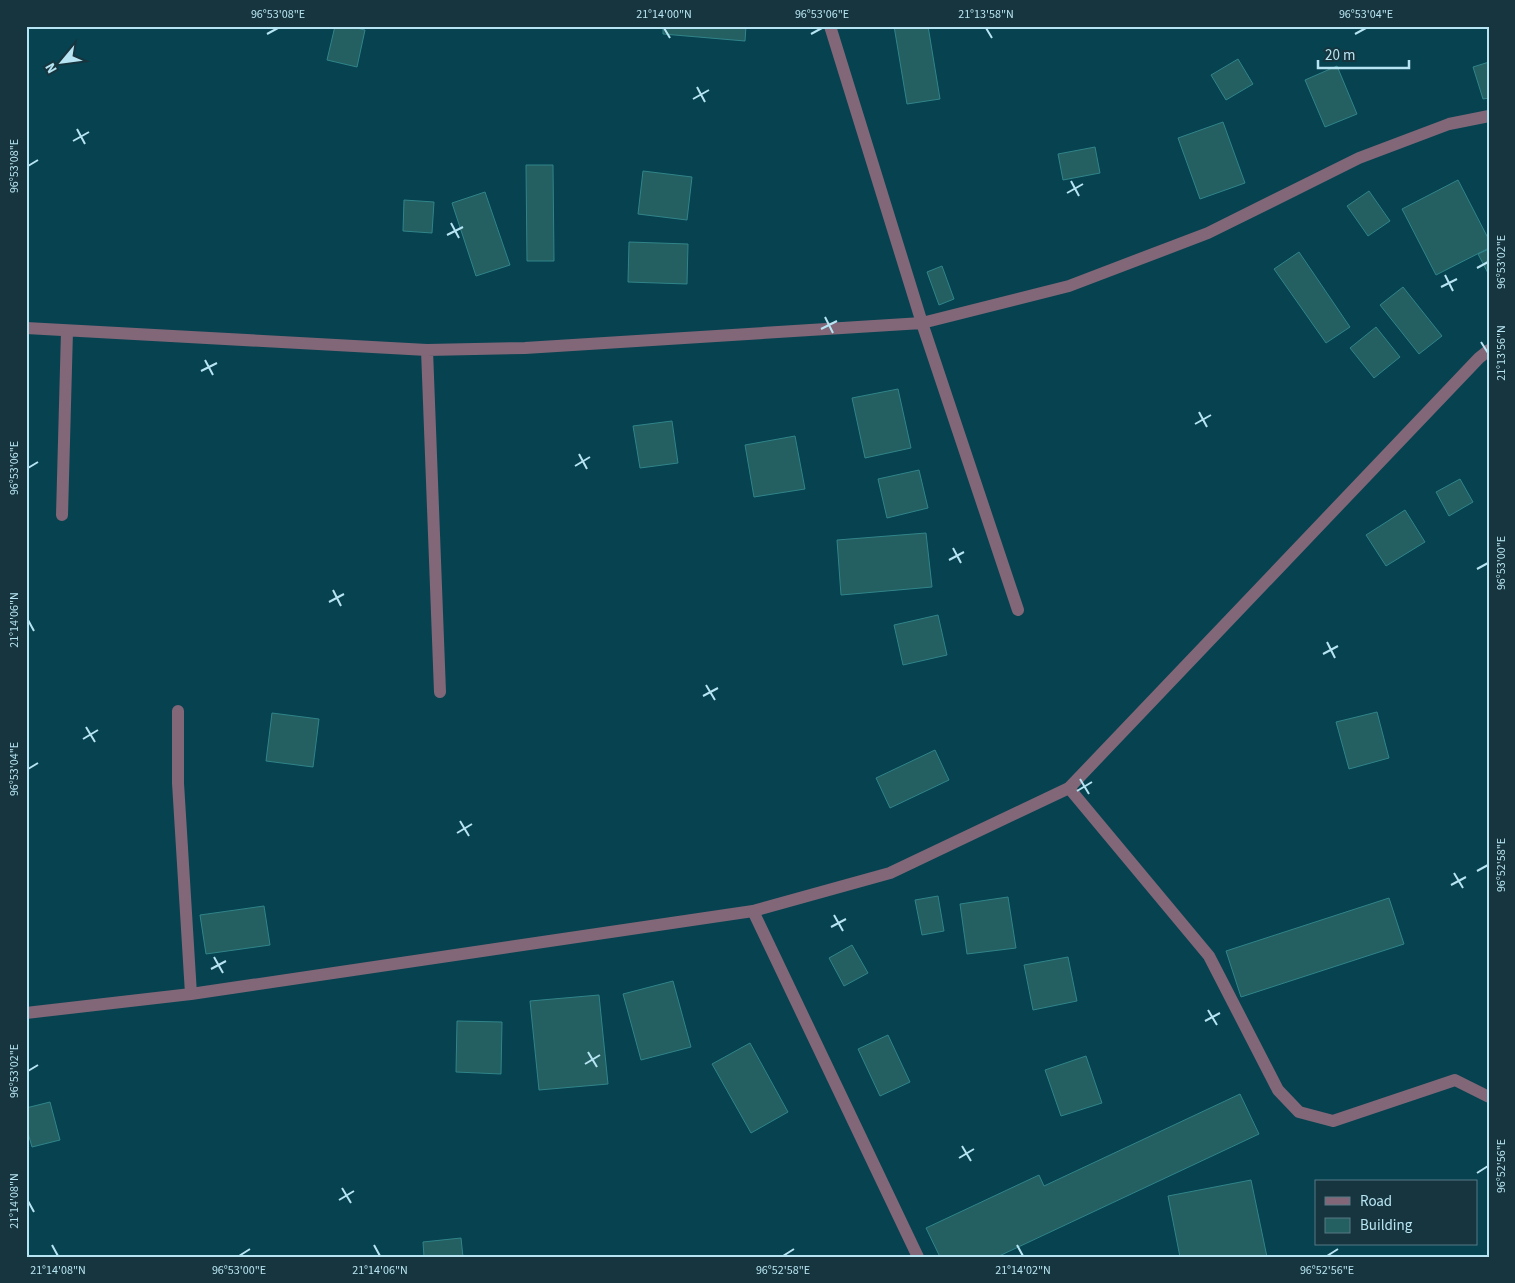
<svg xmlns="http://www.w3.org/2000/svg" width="1515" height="1283" font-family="'Source Sans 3',sans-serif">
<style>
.building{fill:#245f61;stroke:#30858a}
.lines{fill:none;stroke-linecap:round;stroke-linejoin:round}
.lane{stroke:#816778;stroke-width:12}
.street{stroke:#816778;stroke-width:12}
.ticks{fill:none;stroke:#b7e4f2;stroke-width:2}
.neatline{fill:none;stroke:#b7e4f2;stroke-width:2}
.ticks-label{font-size:12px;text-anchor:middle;fill:#b7e4f2}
</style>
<rect width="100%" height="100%" fill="#074250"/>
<!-- building -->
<path class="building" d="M335 26H348L365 30 357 67 327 60Z
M663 26H746L745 41 663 34Z
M894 26H928L940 99 907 104Z
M1238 59 1253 84 1226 100 1211 75Z
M1489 62V98L1483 99 1473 67Z
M1337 66 1357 114 1325 127 1305 80Z
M1223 122 1245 183 1200 199 1178 138Z
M1095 147 1100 173 1063 180 1058 154Z
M526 165H553L554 261H527Z
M643 171 692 177 687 220 638 214Z
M1458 180 1489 240V248L1436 275 1402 209Z
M1369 191 1390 221 1368 236 1347 206Z
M485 192 510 265 476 276 452 203Z
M404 200 434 202 432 233 403 231Z
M629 242 688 244 687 284 628 282Z
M1489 249V275L1478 254Z
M1299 252 1350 327 1326 343 1274 269Z
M942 266 954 299 939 305 927 272Z
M1403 287 1442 336 1419 354 1380 305Z
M1376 327 1400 357 1374 378 1350 348Z
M898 389 911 448 865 458 852 398Z
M672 421 678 463 640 468 633 426Z
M795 436 805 489 754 497 745 445Z
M919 470 928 508 887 518 878 479Z
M1460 479 1473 502 1449 516 1436 492Z
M1405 510 1425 542 1386 566 1366 535Z
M926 533 932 587 841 595 837 540Z
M938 615 947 655 903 665 894 625Z
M1377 712 1389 758 1349 769 1336 722Z
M272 713 319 719 313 767 266 761Z
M935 750 949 780 890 808 876 778Z
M938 896 944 931 922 935 915 900Z
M1008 897 1016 948 967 954 960 904Z
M1389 898 1404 944 1241 997 1226 951Z
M264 906 270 945 206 954 200 915Z
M852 945 868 973 844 986 829 958Z
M1068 957 1077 1001 1033 1010 1024 965Z
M673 981 691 1047 641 1060 623 994Z
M599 995 608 1084 539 1090 530 1001Z
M457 1021 502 1022 501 1074 456 1072Z
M888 1035 910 1082 880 1096 858 1049Z
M750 1043 788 1112 751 1133 712 1064Z
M1086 1056 1102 1103 1061 1116 1045 1070Z
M1240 1094 1259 1134 997 1257H940L926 1228 1039 1175 1044 1186Z
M50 1102 60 1140 32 1147 26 1126V1108Z
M1251 1180 1267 1257H1180L1168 1196Z
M461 1238 463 1257H424L423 1242Z"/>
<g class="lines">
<!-- lane -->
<path class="lane" d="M1069 788 1209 956 1278 1090 1299 1112 1333 1121 1455 1080 1489 1097"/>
<!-- street -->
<path class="street" d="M830 26 922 323 1018 610
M26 328 427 350 525 348 922 323 1069 286 1208 233 1359 158 1449 124 1489 116
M427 350 440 692
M62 515 67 331
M178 711V783L191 994
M753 911 918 1257
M26 1013 191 994 753 911 890 873 1069 788 1479 358 1489 350"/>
</g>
<!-- ticks -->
<path class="ticks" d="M664 28 670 38M986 28 992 38M267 34 278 28M811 34 822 28M1355 34 1366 28M697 87 705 102M693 99 709 90M77 129 85 144M73 141 89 132M28 166 38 160M1071 181 1079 196M1067 193 1083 184M451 223 459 238M447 235 463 227M1477 268 1488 262M1445 275 1453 291M1441 287 1457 279M825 317 833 333M821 329 837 321M1481 342 1488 353M205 360 213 375M201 371 217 363M1199 412 1207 427M1195 424 1211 415M579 454 587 469M575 466 590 457M28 468 38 462M953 548 961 563M949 560 964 552M1477 569 1488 563M333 590 341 606M329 602 344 594M28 620 34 631M1327 642 1335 658M1323 654 1338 646M706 685 715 700M703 696 718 688M86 727 95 742M83 739 98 730M28 769 38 763M1080 779 1089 794M1077 791 1092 782M460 821 469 836M457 833 472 824M1477 871 1488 865M1454 873 1463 888M1451 885 1466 877M834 915 843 931M831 927 846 919M214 957 223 973M211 969 226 961M1208 1010 1217 1025M1205 1021 1220 1013M588 1052 597 1067M585 1064 600 1055M28 1071 38 1065M962 1146 971 1161M959 1158 974 1149M1477 1173 1488 1166M342 1188 351 1203M339 1200 354 1191M28 1201 34 1212M52 1245 58 1256M374 1245 380 1256M1017 1245 1023 1256M239 1256 250 1249M783 1256 794 1249M1327 1256 1338 1249"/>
<!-- border -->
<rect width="1515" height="1283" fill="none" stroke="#16353e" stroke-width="55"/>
<!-- legend -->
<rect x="1315" y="1180" width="162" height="65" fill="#16353e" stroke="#567b86"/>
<rect x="1325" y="1197" width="25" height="8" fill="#816778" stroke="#567b86"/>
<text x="1360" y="1206" font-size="15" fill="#b7e4f2">Road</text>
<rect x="1325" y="1218" width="25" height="15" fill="#245f61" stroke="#567b86"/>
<text x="1360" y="1230" font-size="15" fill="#b7e4f2">Building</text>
<!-- north arrow -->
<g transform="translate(62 62) rotate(241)" stroke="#16353e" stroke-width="4" paint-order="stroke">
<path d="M0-4L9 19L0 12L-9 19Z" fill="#b7e4f2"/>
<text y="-8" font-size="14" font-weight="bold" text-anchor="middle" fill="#b7e4f2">N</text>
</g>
<!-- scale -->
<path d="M1318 60v8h91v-8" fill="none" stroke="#b7e4f2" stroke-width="2.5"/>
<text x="1325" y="60" font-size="15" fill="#b7e4f2" stroke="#16353e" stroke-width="4" paint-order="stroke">20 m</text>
<rect x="28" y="28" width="1460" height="1228" class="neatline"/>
<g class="ticks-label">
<text x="278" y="18">96°53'08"E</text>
<text x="664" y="18">21°14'00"N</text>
<text x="822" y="18">96°53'06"E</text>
<text x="986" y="18">21°13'58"N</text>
<text x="1366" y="18">96°53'04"E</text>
<text transform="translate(14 166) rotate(-90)" y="4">96°53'08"E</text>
<text transform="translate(1501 262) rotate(-90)" y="4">96°53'02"E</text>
<text transform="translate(1501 353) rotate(-90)" y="4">21°13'56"N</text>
<text transform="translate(14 468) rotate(-90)" y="4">96°53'06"E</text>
<text transform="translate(1501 563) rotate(-90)" y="4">96°53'00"E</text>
<text transform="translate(14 620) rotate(-90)" y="4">21°14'06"N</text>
<text transform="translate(14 769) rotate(-90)" y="4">96°53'04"E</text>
<text transform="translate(1501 865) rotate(-90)" y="4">96°52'58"E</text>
<text transform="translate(14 1071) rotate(-90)" y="4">96°53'02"E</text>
<text transform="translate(1501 1166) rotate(-90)" y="4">96°52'56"E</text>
<text transform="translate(14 1201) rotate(-90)" y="4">21°14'08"N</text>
<text x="58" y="1274">21°14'08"N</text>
<text x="239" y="1274">96°53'00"E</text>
<text x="380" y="1274">21°14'06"N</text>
<text x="783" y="1274">96°52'58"E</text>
<text x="1023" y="1274">21°14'02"N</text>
<text x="1327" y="1274">96°52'56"E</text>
</g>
</svg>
